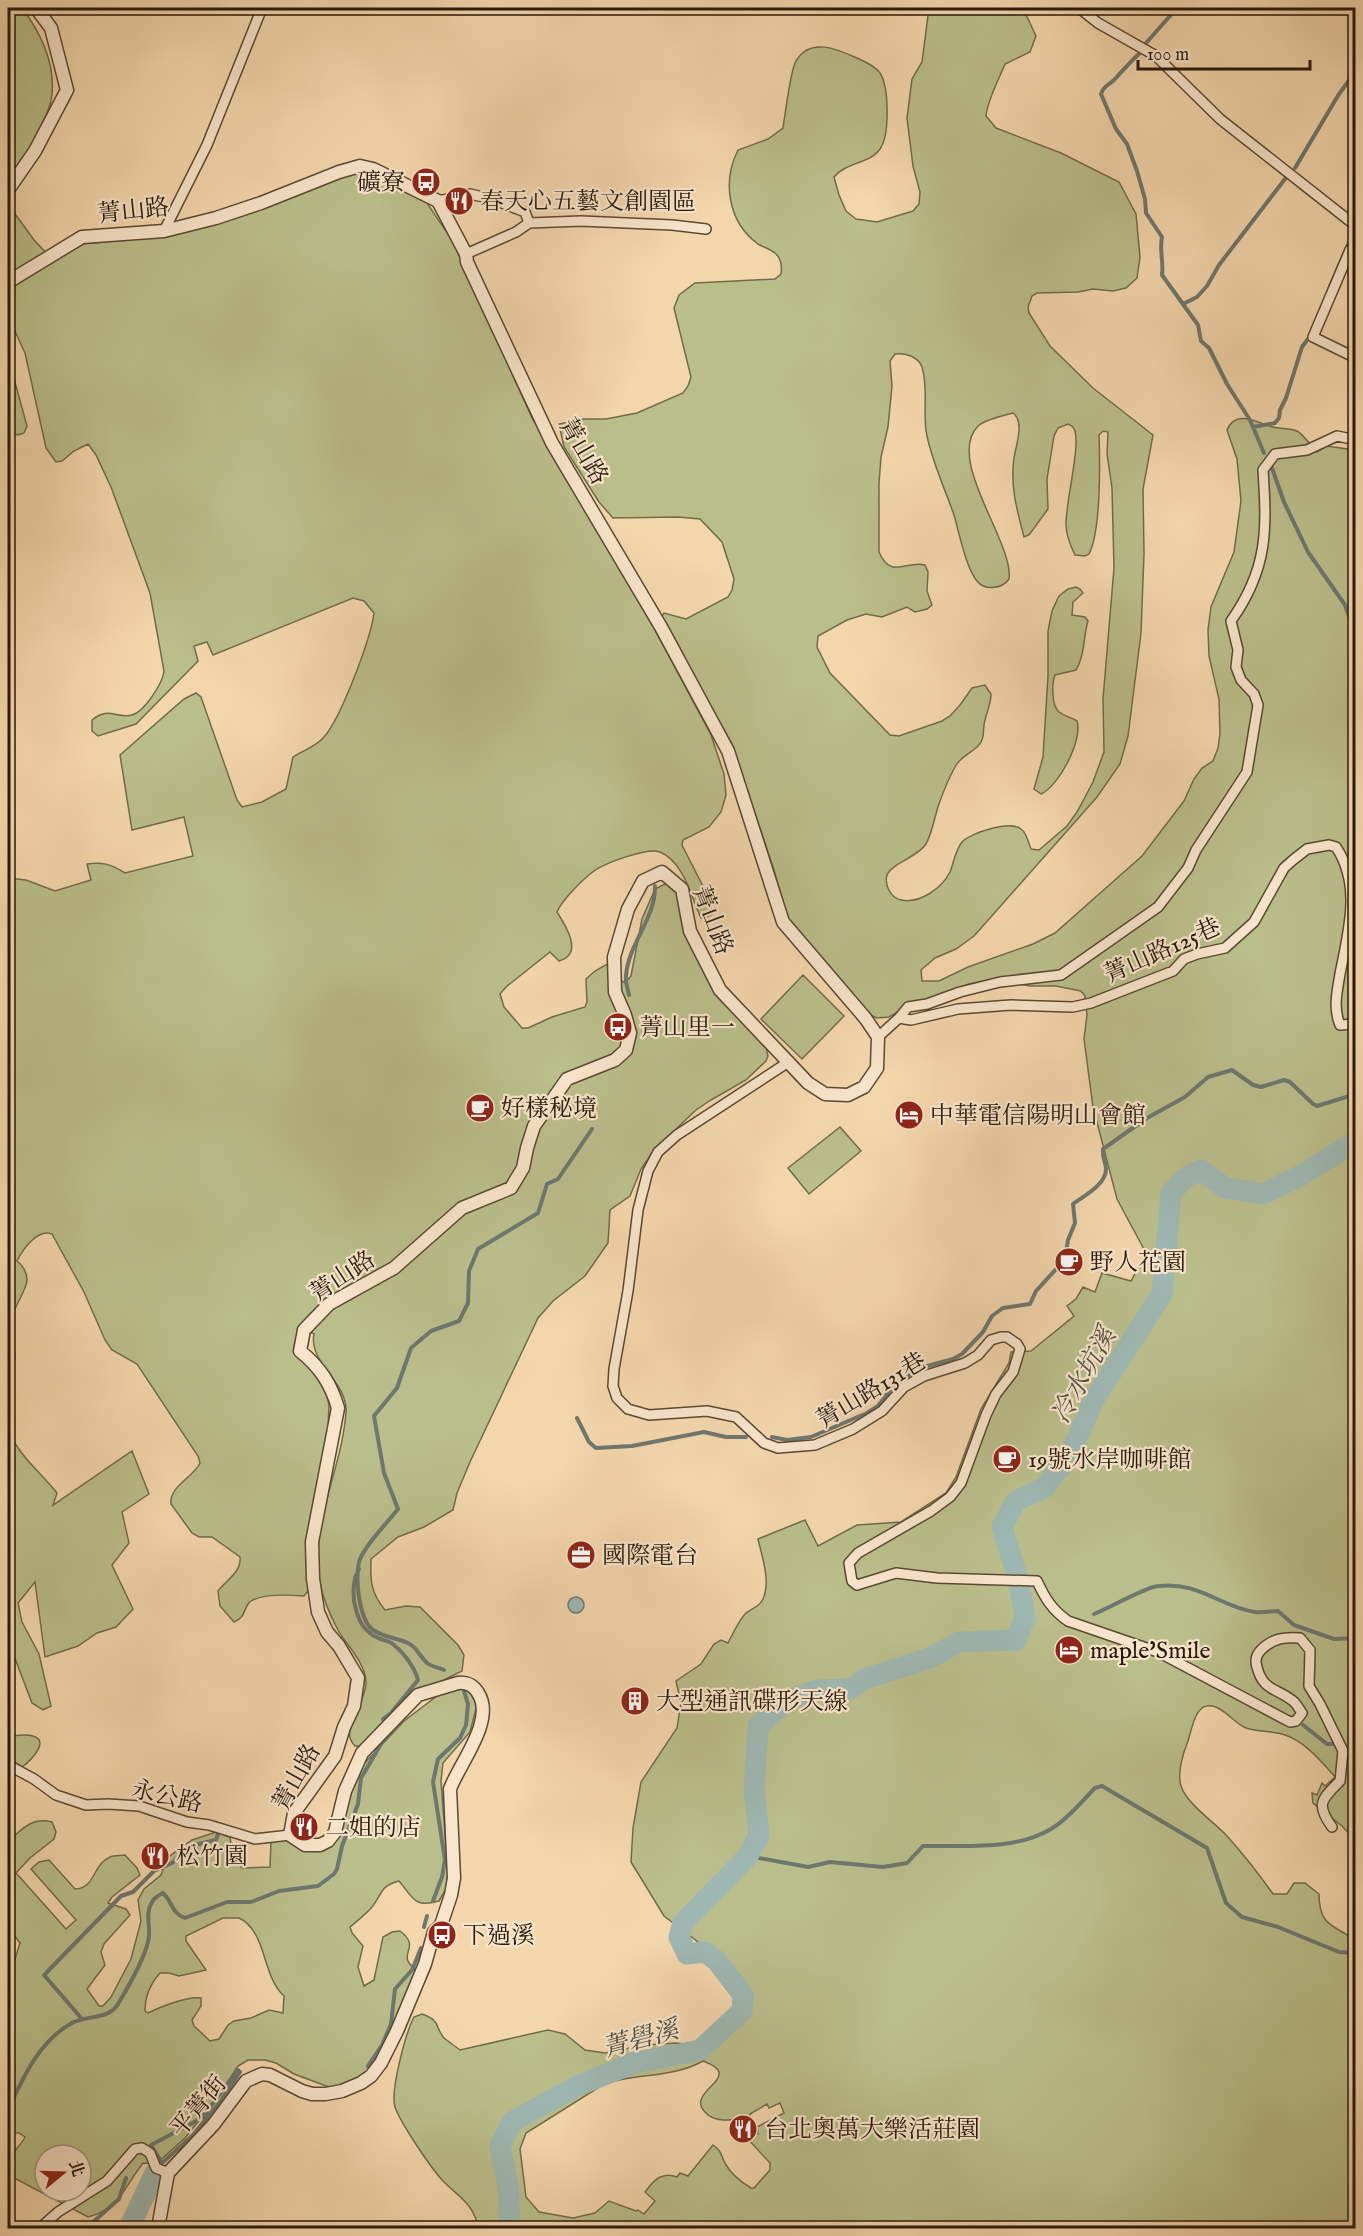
<svg xmlns="http://www.w3.org/2000/svg" width="1363" height="2236" font-family="'IM FELL English','Noto Serif TC',serif">
<style>
.green{fill:#babe8b;stroke:#706b4a;stroke-width:1.5;fill-rule:evenodd}
.water{fill:#9eb7b2;stroke:#6e776e;stroke-width:1.5}
.lines{fill:none;stroke-linecap:round;stroke-linejoin:round}
.stream{stroke:#6e776e;stroke-width:4}
.river{stroke:#9eb7b2;stroke-width:21}
.minor-casing{stroke:#5a4832;stroke-width:12}
.tertiary-casing{stroke:#5a4832;stroke-width:15}
.minor{stroke:#f8e4ca;stroke-width:9}
.tertiary{stroke:#f8e4ca;stroke-width:12}
.labels{text-anchor:middle;stroke-width:4.5;stroke-linejoin:round;paint-order:stroke}
.poi-label{font-size:24px;fill:#271809;stroke:#f8e4ca;text-anchor:start}
.street-label{font-size:24px;fill:#271809;stroke:#f8e4ca}
.water-label{font-size:26px;font-style:italic;fill:#515044;stroke:#f8e4ca}
</style>
<rect width="100%" height="100%" fill="#f4d6ad"/>
<filter id="stains"><feTurbulence type="fractalNoise" baseFrequency=".00333" numOctaves="4"/><feColorMatrix values="0 0 0 0 .2 0 0 0 0 .09 0 0 0 0 .02 0 0 0 .5 -.17"/></filter>
<radialGradient id="worn" r=".72"><stop offset=".6" stop-color="#630" stop-opacity="0"/><stop offset="1" stop-color="#630" stop-opacity=".3"/></radialGradient>
<!-- green -->
<path class="green" d="M8 8H22C40 32 55 62 52 94 50 118 21 162 8 182Z
M929 8H1023L1036 36 1030 52 1005 64C999 79 987 101 986 116L996 128 1061 153 1119 182 1136 214 1140 257 1137 278 1126 288 1113 291 1093 289 1078 292 1037 293 1032 296 1028 307 1029 313 1050 346 1093 388 1153 435 1143 489 1144 554 1141 633 1128 736 1120 764 1097 797 974 936 956 949 935 958 921 970 922 981H939L968 967 1033 944 1055 933 1142 856 1184 801 1194 779 1202 768 1213 761 1218 748 1220 734 1219 699 1209 656 1208 630 1211 607 1234 552 1241 501 1237 459 1227 430C1236 408 1259 424 1273 427 1281 429 1290 428 1297 431 1303 434 1312 447 1317 452L1326 446 1355 450V1840L1342 1826 1313 1803 1312 1793 1317 1795 1322 1783 1325 1786 1335 1777C1321 1761 1304 1740 1282 1734 1271 1731 1258 1732 1246 1728 1233 1723 1222 1704 1207 1706 1195 1707 1191 1732 1188 1741 1183 1753 1177 1773 1181 1786 1186 1803 1215 1823 1227 1836 1244 1855 1259 1874 1273 1894H1287L1294 1883H1305L1319 1894C1319 1923 1330 1925 1353 1938L1356 1950 1355 2228H478C474 2204 460 2198 443 2181 431 2168 401 2124 395 2107 390 2091 406 2032 414 2017L422 2014C441 2021 434 2025 444 2038 449 2042 455 2046 460 2050L548 2030 565 2034 585 2050 605 2053 645 2045 676 2043 705 2046 736 2025 746 2015 748 2002 744 1991 728 1965 664 1916 631 1862 633 1828 641 1782 677 1728 681 1703 676 1681 701 1664 714 1644 721 1640 728 1643C733 1633 738 1622 745 1614 751 1608 759 1608 763 1599 771 1581 762 1557 758 1539L805 1520 818 1546 857 1525 901 1522 946 1493 956 1477 981 1409 1009 1363 1011 1352 1031 1351 1074 1316 1067 1306 1076 1299 1083 1287 1095 1292 1102 1273 1131 1281 1146 1253 1117 1199 1093 1107 1084 1039 1087 1015 1085 996 1081 991 1056 986H1030L994 979 969 984 904 1008 889 1017 877 1018 868 1014 788 920 774 870 732 744 671 637 662 616 664 613 686 619 728 597 732 590 734 579 722 542 700 519 678 517 613 518 599 502 564 447 559 424 583 419H606L637 413 683 393 688 386 691 377 674 308 679 295 695 283 775 279 781 274C782 267 781 258 775 253 770 249 763 247 758 244 728 222 722 182 738 150L768 139 783 128C785 115 791 68 796 61 810 37 837 49 857 58 864 61 875 66 880 73 889 87 890 135 880 149 870 164 846 162 834 177L839 195 846 211 856 219 877 222 913 211 919 204 920 192 913 166 907 118 912 79 922 62ZM895 354C905 353 918 356 922 367 929 389 922 414 927 436 933 464 945 489 954 515 959 532 966 568 977 581 985 591 1002 589 1009 579 1014 542 945 460 978 426 983 421 1005 415 1013 413 1025 422 1016 445 1014 458 1010 486 1017 510 1024 537L1029 535 1048 509 1047 479 1054 436 1058 428 1068 424C1072 426 1073 426 1075 431 1080 448 1066 501 1066 524 1066 535 1070 545 1075 555L1085 556 1089 554C1101 531 1100 463 1099 435L1103 431 1108 432 1107 454 1112 488 1114 568 1103 699 1104 752 1093 782 1077 812 1067 826 1039 850 1031 849C1028 842 1027 833 1021 829 1010 820 970 833 962 842 955 851 954 862 950 872 942 888 920 904 901 900 891 898 884 885 887 875 892 863 918 857 926 844 933 831 935 814 940 801 944 790 949 778 955 767 959 758 971 753 978 746 986 738 982 729 985 720 987 711 991 704 991 694L985 685 972 688 960 705 950 716 942 721 899 736 890 735 830 673 817 647 818 636 847 620 866 614 882 617 907 607 915 612 927 609 932 605 927 591 928 572 925 565C906 560 891 580 879 552V483L881 457 888 427 892 386 890 361ZM703 2061C708 2063 717 2066 719 2072 722 2084 689 2096 705 2112 716 2125 736 2119 750 2117V2114L767 2104 769 2108 780 2103 784 2113 757 2127 758 2134 746 2137 770 2163V2170L754 2188H751C741 2182 732 2175 726 2165 720 2155 723 2152 713 2145L688 2176 680 2173 677 2177C662 2171 654 2180 645 2192L655 2201 644 2214 638 2210 636 2211 609 2201 595 2213 573 2218 539 2212 526 2197 520 2149 526 2133 604 2084C637 2073 673 2078 703 2061Z
M358 172 369 174 425 200 452 240 532 418 655 630 711 735 724 774 726 795 721 812 709 827 683 840 682 845 710 900 712 914 707 917 701 918C691 897 684 862 660 852 648 847 605 863 594 871 583 879 562 900 557 912 566 926 584 954 559 961L550 952 506 987 500 994 504 1007 522 1028H528L552 1017 585 1007 587 1002 586 979 595 971 609 963 620 980 625 983 631 976 642 919 655 889 667 883 674 888 680 899 691 943 765 1043 768 1056 766 1061 746 1080 711 1100 696 1110 654 1150 641 1169 630 1196 610 1210 608 1243 585 1276 553 1301 538 1318 470 1462 457 1493 453 1510 424 1527 398 1537 371 1559C370 1581 371 1593 385 1610L406 1606 420 1607 458 1645 464 1655 462 1671 436 1684 360 1746H355C353 1744 351 1741 350 1738 346 1724 367 1699 366 1682 365 1662 347 1646 338 1630 331 1617 323 1598 320 1583 309 1524 342 1470 346 1412 348 1382 308 1363 314 1334L310 1332 297 1342 325 1386 329 1405 328 1429 306 1548 308 1591 304 1596C291 1595 256 1593 248 1604 243 1612 245 1617 234 1622L220 1606 218 1591C226 1580 242 1572 240 1557L212 1537H199L192 1533 171 1504C169 1486 194 1477 200 1463L198 1456 137 1364 112 1350 105 1340 84 1292 52 1234C38 1228 23 1249 17 1261 23 1265 27 1273 27 1280 27 1290 12 1309 10 1324 7 1345 24 1352 8 1372V878L26 880 55 891 91 880 87 864C103 862 111 864 125 873L193 856 184 817 132 830 120 755 184 699 196 693 201 697 237 800 242 807 262 802 286 789 293 757C302 751 317 746 324 737 341 718 371 638 374 613L364 601 353 598 213 655 207 642 194 646 198 661 136 724 98 736 92 731V720C109 706 116 719 132 715 144 712 163 683 164 671L150 593 111 487 96 455 88 444 74 451 62 461 56 462 46 448 25 353 8 316V204L34 240 54 261 82 244 163 236Z
M8 357 27 426 24 433 18 435 14 434 11 429C17 412 12 402 8 386 6 377 7 366 8 357Z
M1076 587 1080 589 1083 593 1073 602 1072 615 1085 617 1088 621C1083 638 1085 655 1076 670L1055 675C1052 683 1051 705 1059 712 1065 717 1072 717 1077 721 1083 740 1059 786 1041 794L1034 789 1043 757 1048 676V631L1052 611 1059 596 1068 589Z
M803 975 844 1016 802 1059 761 1019Z
M840 1127 861 1151 809 1194 788 1168Z
M8 1424C12 1451 40 1471 57 1493L53 1505 132 1451 149 1494 122 1512 129 1543 112 1565 133 1609 116 1627 97 1633 78 1646 45 1657 35 1582 18 1603 22 1622 39 1654 51 1706 43 1710 32 1703 8 1640Z
M462 1688 471 1694 477 1705 470 1732 443 1763 441 1781 448 1873 446 1889 439 1901C414 1908 414 1899 399 1881 380 1886 383 1893 372 1907 366 1914 357 1921 350 1927L352 1933 363 1946 358 1967 364 1986 374 1980 383 1937 392 1932 400 1931C424 1949 392 1954 418 1971L407 2005 368 2074 341 2087H329L294 2074 276 2063 265 2060H248L238 2066 217 2098 185 2138 156 2164 143 2163C124 2187 120 2209 88 2217L14 2178C0 2155 16 2155 25 2137L19 2133H15L8 2139V1982L20 1943 8 1927V1841C23 1829 31 1817 52 1822L56 1832 54 1839 30 1858 16 1873 66 1929 76 1920 31 1869 39 1862 49 1860 75 1889C96 1888 92 1865 110 1857 114 1855 121 1856 125 1855L137 1868 140 1875 112 1897 108 1903 126 1909 130 1915 104 1944 101 1952 105 1965 87 1989 99 2006H103L111 1997 131 1959 141 1921 138 1900 144 1889 161 1875 167 1858 192 1840 216 1832 230 1837 233 1858 242 1868 270 1867 271 1841 289 1839C302 1848 308 1852 324 1848L362 1766 404 1721 441 1693ZM223 1918H239C267 1931 262 1977 284 1996L283 2013 269 2010 251 2018 234 2021 228 2025 219 2039 210 2041 194 2026 192 2020 201 2006V1998C187 1996 160 2007 148 2013L145 2011C145 1997 151 1983 160 1973H169L179 1976 206 1970 186 1941V1936ZM45 2155H81V2191H45Z
M8 1735C16 1737 25 1733 33 1736 51 1741 29 1762 22 1767L8 1758Z"/>
<!-- water -->
<path class="water" d="M568 1605a8 8 0 1 1 16 0a8 8 0 1 1-16 0Z"/>
<g class="lines">
<!-- stream -->
<path class="stream" d="M1146 43 1177 8
M1142 51C1132 60 1123 70 1114 80 1108 86 1104 85 1101 94L1116 129 1127 144 1137 171 1145 199 1146 213 1162 237C1159 251 1164 262 1162 275L1198 325 1201 341 1209 348 1227 384 1250 420 1264 453
M1295 168 1339 94 1356 71
M1355 218 1356 217
M1329 289 1350 240 1351 225
M1183 304 1197 297 1207 286 1219 265 1288 175
M1253 427 1275 423 1279 418 1280 410 1286 398 1302 347 1311 335
M1272 468 1284 502 1308 552 1345 605 1356 636
M629 995C628 989 625 982 626 976 628 944 656 918 655 886
M577 1418 589 1442 596 1448 632 1446 704 1432 726 1437H746
M772 1437 787 1440 811 1437 867 1413 878 1406 891 1389 904 1378 924 1367 953 1359 962 1354 983 1332 992 1316 1003 1308 1030 1304 1036 1291 1058 1267 1066 1252 1068 1240 1075 1223 1073 1204C1084 1196 1107 1184 1106 1168 1105 1160 1102 1157 1103 1149L1147 1118 1185 1097 1208 1077 1232 1070 1253 1085 1261 1087 1284 1080 1290 1082 1313 1104 1317 1106 1356 1094
M359 1569C353 1580 353 1589 354 1601 357 1617 362 1631 378 1638 384 1641 391 1641 395 1646 404 1653 415 1668 418 1680L391 1713 383 1719 384 1721
M1094 1614C1109 1608 1146 1587 1158 1586 1199 1581 1220 1607 1255 1612 1263 1613 1271 1611 1278 1611L1294 1625 1334 1639 1356 1638
M444 1670C439 1668 431 1666 427 1663 420 1657 417 1647 408 1643 397 1638 383 1637 373 1630 359 1620 353 1572 361 1557 367 1543 388 1522 398 1509L384 1473 374 1416 397 1388 411 1348 431 1331 459 1321 468 1303 469 1271 478 1249 538 1213 547 1184 558 1179 592 1129
M1303 1725 1327 1744H1333
M748 1856 808 1867 830 1862 883 1867 907 1863 923 1846C964 1845 1014 1851 1051 1829 1068 1819 1081 1802 1095 1788L1102 1786 1207 1848 1226 1903 1242 1917 1278 1927 1339 1952 1356 1953
M433 1901 442 1877 445 1860 433 1782 438 1759 460 1738 466 1725 468 1704 464 1691
M424 1927 427 1916
M46 1973 121 1896 133 1892 154 1871 172 1863 190 1846 216 1840 218 1834
M44 1975 82 2019
M368 2066 382 2045 391 2024 395 1989 412 1970 421 1948
M238 2070 202 2118 151 2145 162 2163 193 2135 220 2102 240 2072
M8 2110C23 2078 39 2041 72 2023 86 2015 109 2020 118 2004 127 1989 144 1959 148 1942 152 1929 144 1915 152 1902 154 1898 159 1895 163 1893 172 1901 172 1914 185 1918L227 1902H251L279 1891 318 1886 334 1874 337 1869 342 1846 358 1804 361 1778 384 1739 392 1731
M92 2223 119 2199 126 2178"/>
<!-- river -->
<path class="river" d="M129 2228 155 2173
M510 2228 508 2187 500 2146 512 2122 577 2086 634 2063 700 2050 742 2011 743 1995 717 1961 705 1952 687 1954 679 1937 683 1923 748 1856 759 1835 754 1790 758 1726 788 1700 818 1690 851 1689 864 1679 930 1658 959 1642 1016 1640 1025 1617 1018 1579 1002 1527 1016 1501 1044 1488 1070 1455 1093 1401 1162 1294 1171 1193 1185 1178 1201 1170 1225 1188 1263 1194 1300 1176 1356 1141"/>
<!-- minor casing -->
<g class="minor-casing">
<path id="minor" d="M1079 8 1098 23 1156 56 1220 119 1356 226
M438 201 470 194 492 199 525 212 529 223
M164 231 207 145 262 8
M1356 245 1350 250 1313 337 1356 358
M466 254 516 232 529 223 581 221 672 225 706 229
M899 1018 908 1007 927 1004 960 992 1000 982 1061 975 1158 907 1188 868 1196 850 1247 772 1258 705 1254 694 1241 680 1236 667 1238 650 1231 621C1268 569 1267 530 1263 470L1275 454 1307 450 1337 436 1356 440
M878 1037 899 1018 911 1020 958 1009 1011 1005 1073 1007 1091 1003 1173 971 1184 959 1197 954 1225 948 1254 922 1284 868 1293 860 1307 849 1329 845 1336 847C1362 886 1348 932 1340 974 1337 992 1333 1008 1340 1025L1356 1024
M787 1063 677 1135 658 1152 648 1171 638 1210 628 1291 614 1369 613 1386 617 1398 628 1409 649 1415 707 1411 736 1417 764 1443 778 1448 815 1445 853 1429 882 1411 904 1387 924 1376 965 1363 978 1355 991 1340 1001 1337H1007L1017 1344 1020 1349 1013 1372 996 1394 986 1415 961 1483 950 1497 931 1511 858 1553 849 1563 852 1581 857 1585 896 1573 937 1578 1037 1581C1045 1598 1052 1610 1068 1621L1158 1652 1290 1722 1296 1721 1302 1713C1299 1709 1297 1704 1293 1701 1277 1688 1263 1691 1257 1667 1255 1661 1256 1655 1261 1650 1273 1638 1284 1637 1300 1638L1310 1650 1309 1686 1320 1704 1343 1751 1340 1781C1322 1799 1315 1804 1332 1827
M8 1765 34 1779 56 1795 86 1805 108 1804 139 1806 187 1822 209 1825 255 1839 290 1835
M40 2228 58 2212 107 2181 135 2149 142 2148 150 2153 156 2168 168 2173"/>
</g>
<!-- tertiary casing -->
<g class="tertiary-casing">
<path id="tertiary" d="M8 190 35 151 67 90 51 28 36 8
M8 282 82 237 164 231 216 218 261 203 339 172 360 166 373 169 438 201 466 254 467 262 552 443 661 627 728 751 783 922 866 1019 878 1037 877 1068 864 1087 848 1095 825 1094 808 1083 720 990 690 931 682 889 662 872 643 881 628 909 614 957 615 992 625 1015 630 1033 626 1050 615 1060 567 1079 534 1126 527 1148 523 1168 511 1188 462 1208 394 1268 329 1304 304 1330 300 1351C320 1367 331 1384 338 1408L312 1542 313 1579 318 1612 327 1632 339 1646 358 1678 354 1706 344 1727 335 1756 294 1813 290 1835 305 1845H320L328 1841 335 1832 345 1791 362 1753 418 1695 458 1683C467 1682 474 1686 478 1693 496 1720 459 1764 450 1789L454 1878 451 1895 441 1925 434 1932 425 1964 397 2031 381 2063 371 2076 361 2083 342 2091 326 2094H312L302 2091 270 2075 262 2074 246 2081 214 2124 168 2173 158 2228"/>
</g>
<!-- minor -->
<use href="#minor" class="minor"/>
<!-- tertiary -->
<use href="#tertiary" class="tertiary"/>
</g>
<!-- icons -->
<defs>
<g id="bus-disc" transform="scale(1.5)"><circle r="9.5" fill="#8f2418" stroke="#f8e4ca"/><path d="M-5-6H5V4H4V6H2V4H-2V6H-4V4H-5ZM-3.5-4V0h7V-4ZM-3.5 1.2v1.5H-2V1.2ZM2 1.2v1.5H3.5V1.2Z" fill="#fff"/></g>
<g id="restaurant-disc" transform="scale(1.5)"><circle r="9.5" fill="#8f2418" stroke="#f8e4ca"/><path d="M-5-6h1v4h1v-4h1v4h1v-4h1v5L-1.5 .5V6h-2V.5L-5-1ZM5-6V6H3V1.5H1.5Q1.5-4 5-6Z" fill="#fff"/></g>
<g id="cafe-disc" transform="scale(1.5)"><circle r="9.5" fill="#8f2418" stroke="#f8e4ca"/><path d="M-5.5-4.5H6V0H3Q3 3.5 0 3.5H-2.5Q-5.5 3.5-5.5 0ZM3-3.2v2h1.7v-2ZM-6 4.5H4V6H-6Z" fill="#fff"/></g>
<g id="hotel-disc" transform="scale(1.5)"><circle r="9.5" fill="#8f2418" stroke="#f8e4ca"/><path d="M-6-4.5h1.5V1H6V5H4.5V3h-9V5H-6ZM-4 0a1.8 1.8 0 1 1 3.6 0ZM.5 0V-2.5h3Q6-2.5 6 0Z" fill="#fff"/></g>
<g id="office-disc" transform="scale(1.5)"><circle r="9.5" fill="#8f2418" stroke="#f8e4ca"/><path d="M-6-3h4V-5.5h4V-3h4V5H-6ZM-1-4.5V-3h2v-1.5ZM-6 0V1H6V0Z" fill="#fff"/></g>
<g id="building-disc" transform="scale(1.5)"><circle r="9.5" fill="#8f2418" stroke="#f8e4ca"/><path d="M-4-6H4V6H1V3H-1V6H-4ZM-2.5-4.3h1.7v1.8h-1.7ZM.8-4.3h1.7v1.8H.8ZM-2.5-1h1.7V.8h-1.7ZM.8-1h1.7V.8H.8Z" fill="#fff"/></g>
</defs>
<g fill-rule="evenodd">
<use href="#bus-disc" x="426" y="182"/>
<use href="#restaurant-disc" x="459" y="201"/>
<use href="#bus-disc" x="618" y="1027"/>
<use href="#cafe-disc" x="480" y="1108"/>
<use href="#hotel-disc" x="909" y="1115"/>
<use href="#cafe-disc" x="1069" y="1262"/>
<use href="#cafe-disc" x="1007" y="1459"/>
<use href="#office-disc" x="581" y="1555"/>
<use href="#hotel-disc" x="1069" y="1650"/>
<use href="#building-disc" x="635" y="1701"/>
<use href="#restaurant-disc" x="304" y="1827"/>
<use href="#restaurant-disc" x="155" y="1856"/>
<use href="#bus-disc" x="442" y="1935"/>
<use href="#restaurant-disc" x="743" y="2129"/>
</g>
<g class="labels">
<!-- poi labels -->
<g class="poi-label">
<text x="405" y="190" text-anchor="end">礦寮</text>
<text x="480" y="209">春天心五藝文創園區</text>
<text x="639" y="1035">菁山里一</text>
<text x="501" y="1116">好樣秘境</text>
<text x="930" y="1123">中華電信陽明山會館</text>
<text x="1090" y="1270">野人花園</text>
<text x="1028" y="1467">19號水岸咖啡館</text>
<text x="602" y="1563">國際電台</text>
<text x="1090" y="1658">maple'Smile</text>
<text x="656" y="1709">大型通訊碟形天線</text>
<text x="325" y="1835">二姐的店</text>
<text x="176" y="1864">松竹園</text>
<text x="463" y="1943">下過溪</text>
<text x="764" y="2137">台北奧萬大樂活莊園</text>
</g>
<!-- street labels -->
<g class="street-label">
<text transform="translate(133 210) rotate(-6)" y="8">菁山路</text>
<text transform="translate(584 451) rotate(60)" y="8">菁山路</text>
<text transform="translate(713 920) rotate(69)" y="8">菁山路</text>
<text transform="translate(1162 950) rotate(-24)" y="8">菁山路125巷</text>
<text transform="translate(342 1276) rotate(-33)" y="8">菁山路</text>
<text transform="translate(871 1390) rotate(-31)" y="8">菁山路131巷</text>
<text transform="translate(296 1777) rotate(-61)" y="8">菁山路</text>
<text transform="translate(167 1796) rotate(13)" y="8">永公路</text>
<text transform="translate(198 2106) rotate(-50)" y="8">平菁街</text>
</g>
<!-- water labels -->
<g class="water-label">
<text transform="translate(1083 1375) rotate(-61)" y="9">冷水坑溪</text>
<text transform="translate(640 2038) rotate(-15)" y="9">菁礐溪</text>
</g>
</g>
<!-- margin -->
<rect width="1363" height="2236" fill="none" stroke="#f4d6ad" stroke-width="30"/>
<rect x="9" y="9" width="1345" height="2218" fill="none" stroke="#271809" stroke-width="3"/>
<rect x="15" y="15" width="1333" height="2206" fill="none" stroke="#271809" stroke-width="1.5"/>
<!-- north arrow -->
<g transform="translate(63 2173) rotate(71)"><circle r="28" fill="#f8e4ca" stroke="#a4927d" stroke-width="1.5"/>
<path d="M0-4.5L10 22L0 15L-10 22Z" fill="#8f2418"/>
<text y="-9" font-size="16" font-weight="bold" text-anchor="middle" fill="#271809">北</text>
</g>
<!-- scale -->
<path d="M1138 60v9h172v-9" fill="none" stroke="#271809" stroke-width="3"/>
<text x="1147" y="60" font-size="18" fill="#271809" stroke="#f8e4ca" stroke-width="4.5" paint-order="stroke">100 m</text>
<rect width="100%" height="100%" filter="url(#stains)"/>
<rect width="100%" height="100%" fill="url(#worn)"/>
</svg>
